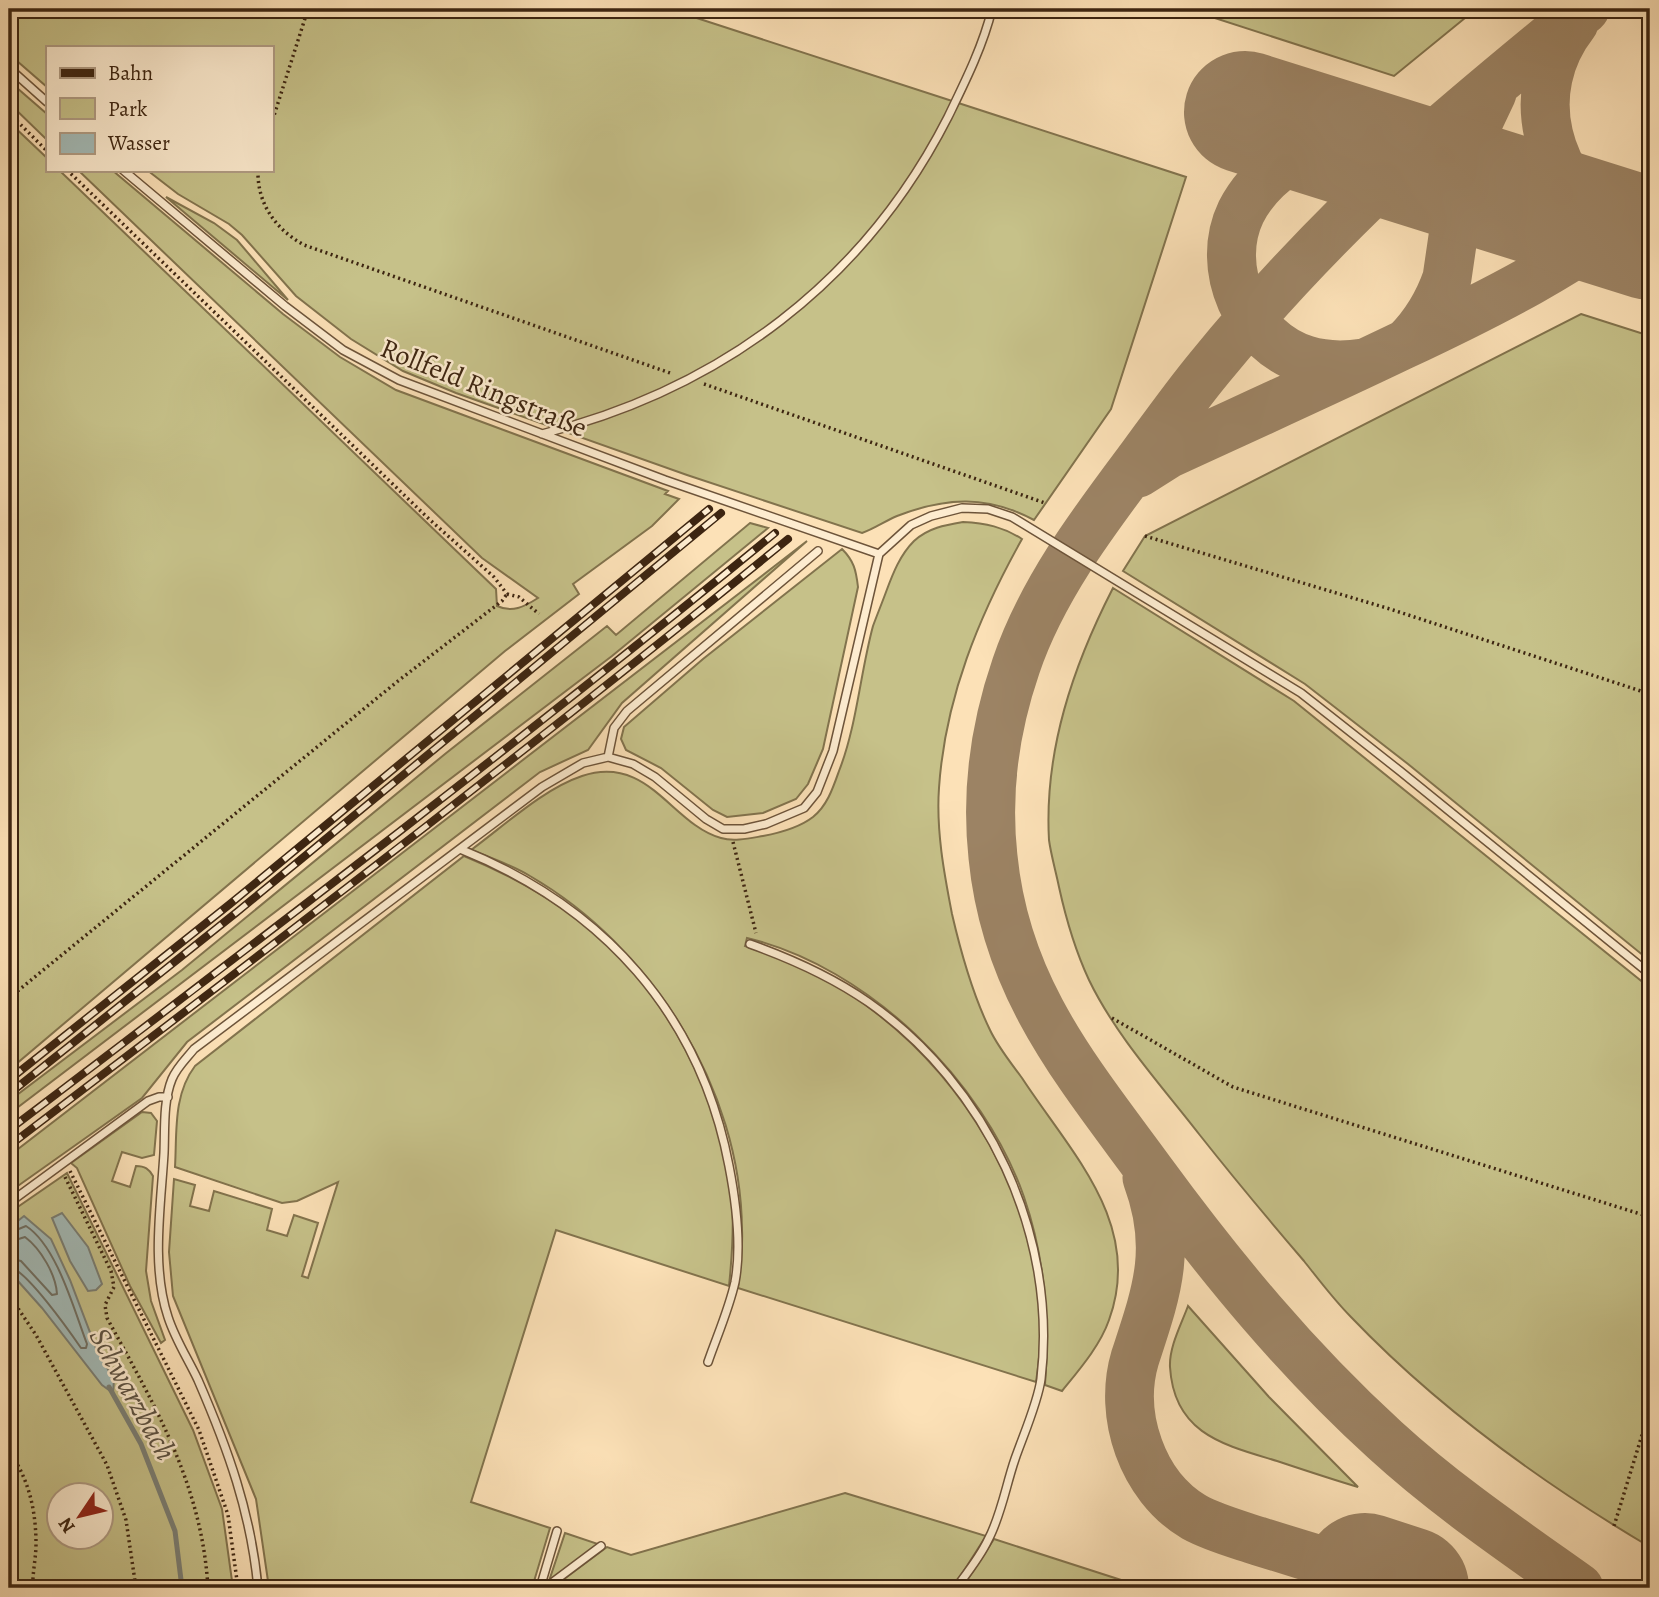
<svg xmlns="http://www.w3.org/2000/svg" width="1659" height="1597" font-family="Alegreya,serif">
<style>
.green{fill:#c6c189;stroke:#82734d;stroke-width:2;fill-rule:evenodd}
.water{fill:#a3bbb8;stroke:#7a7f75;stroke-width:2}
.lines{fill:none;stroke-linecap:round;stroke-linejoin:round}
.shore{stroke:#707064;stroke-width:2}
.stream{stroke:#7a7f75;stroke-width:5}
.taxiway{stroke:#9c8364;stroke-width:49}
.runway{stroke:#9c8364;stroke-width:122}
.lane-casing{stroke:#6d543a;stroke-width:10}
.path{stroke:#3d2511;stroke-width:3.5;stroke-dasharray:2 3.5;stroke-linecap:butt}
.lane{stroke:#fdecd0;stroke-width:7}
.rail-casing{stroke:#3d2511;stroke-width:8}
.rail{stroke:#fdecd0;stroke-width:5;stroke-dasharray:16;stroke-linecap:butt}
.labels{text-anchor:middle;stroke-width:5;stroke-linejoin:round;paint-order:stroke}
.street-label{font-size:28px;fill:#3d2511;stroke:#fdecd0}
.water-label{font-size:30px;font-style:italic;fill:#5c5243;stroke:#fdecd0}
</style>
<rect width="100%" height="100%" fill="#fce1b7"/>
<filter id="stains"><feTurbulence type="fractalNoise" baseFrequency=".00286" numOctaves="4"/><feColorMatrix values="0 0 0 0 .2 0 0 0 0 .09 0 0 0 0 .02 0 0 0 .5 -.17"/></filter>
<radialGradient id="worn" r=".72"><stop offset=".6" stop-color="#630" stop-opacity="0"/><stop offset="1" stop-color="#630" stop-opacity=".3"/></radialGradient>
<!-- green -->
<path class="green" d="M9 9H669L1186 177 1111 409 1034 520C987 495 946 497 897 516 885 521 874 529 862 533L687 475 456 393 403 371 351 339 296 296 242 235 229 224 178 194 147 170H271V47H47V87L9 54Z
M1187 9H1476L1394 76Z
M9 81 47 114V140L9 103Z
M9 122 47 158V170H59L496 589 497 606C512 613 524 607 538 598L482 558 78 170H112L283 314 340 357 396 390 668 491 665 494 679 499 652 526 573 584 579 594 505 651 9 1070Z
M166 197 214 223 237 240 288 300Z
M1581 314 1650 336V961L1408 764 1305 684 1123 571 1145 536Z
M963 522C986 523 1003 527 1022 539 979 616 945 698 939 788 936 830 944 873 952 914 961 953 972 993 990 1030 998 1047 1011 1063 1022 1078 1071 1153 1144 1224 1109 1320 1100 1346 1079 1370 1062 1391L1045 1385C1050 1321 1045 1258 1024 1197 983 1080 868 967 747 938L745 946C780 958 816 971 847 992 962 1068 1043 1199 1040 1340 1040 1354 1038 1368 1036 1382L738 1288C740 1269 743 1249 742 1230 741 1088 651 946 530 876 512 865 491 858 471 850 504 826 543 789 582 776 649 754 671 824 721 838 734 842 751 838 763 836 779 833 800 827 813 817 827 806 833 788 839 771 857 725 860 674 873 626 877 615 882 603 886 592 893 573 900 555 914 541 928 528 945 525 963 522Z
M750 523 768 528 612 656 9 1114V1101L182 970 445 754 607 626 616 635Z
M807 541 622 703 588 750 540 772 187 1042 142 1098 15 1188 9 1186V1156Z
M842 549C854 561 856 570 858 587L823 749 808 784 796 799 763 813 727 817 713 810 661 768 626 750 621 739 624 727 703 659Z
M1113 588 1294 701 1650 988V1547C1542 1483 1438 1408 1351 1317 1334 1300 1319 1280 1304 1261 1268 1219 1233 1177 1199 1134 1161 1085 1116 1036 1089 980 1075 950 1066 919 1059 887 1056 872 1051 855 1049 840 1044 751 1073 666 1113 588Z
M464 856C581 904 658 975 706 1094 716 1119 727 1147 730 1175 735 1212 733 1248 729 1286L556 1230 471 1502 550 1528 532 1588H269L256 1499 173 1296 169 1252 174 1179 195 1185 190 1206 209 1211 214 1191 272 1209 267 1230 287 1236 294 1215 318 1223 302 1276 308 1278 338 1182 297 1201 282 1203 175 1167C177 1132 173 1095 195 1066Z
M142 1112 151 1113 157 1121 154 1155 142 1158 122 1152 112 1181 130 1187 136 1166C145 1166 149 1169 153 1176L146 1271 151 1301 165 1340 161 1343 130 1286 77 1168 71 1163Z
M67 1173 193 1430 222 1509 233 1588H9V1213ZM60 1496H102V1538H60Z
M1188 1306 1269 1397 1358 1487C1331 1479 1304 1470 1277 1461 1224 1445 1174 1434 1170 1367 1169 1347 1181 1325 1188 1306Z
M845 1493 986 1536 953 1588H552L607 1547 631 1555Z
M565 1533 598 1544 549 1581Z
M994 1539 1146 1588H962Z"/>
<!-- water -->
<path class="water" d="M62 1213 88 1247 102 1284 96 1290 88 1291 70 1261 52 1218Z
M24 1216 51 1239 70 1280 96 1348 114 1380 113 1393 102 1385 42 1308 9 1271V1228Z"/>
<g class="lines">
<!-- shore -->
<path class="shore" d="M9 1233 26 1226C57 1246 74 1310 87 1344L86 1348H81C70 1332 25 1268 9 1267
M9 1242 25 1237C41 1249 56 1275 57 1294L52 1295 21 1261 9 1258"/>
<!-- stream -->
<path class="stream" d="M109 1387 141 1444 175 1531 182 1588"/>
<!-- taxiway -->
<path class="taxiway" d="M1574 23C1520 92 1546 183 1617 229
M1335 140C1296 152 1260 175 1241 212 1214 268 1247 342 1306 360 1325 366 1344 366 1364 363
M1407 343C1426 324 1438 304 1447 278L1466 148 1492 93
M1138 473 1168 454C1246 418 1324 383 1401 346 1488 305 1575 262 1650 201
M1147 1178C1173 1248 1157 1291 1135 1358 1118 1415 1142 1486 1194 1517 1214 1528 1237 1534 1258 1541 1294 1552 1329 1563 1365 1574
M1579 1588C1513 1541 1445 1495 1385 1440 1296 1359 1221 1268 1150 1171 1076 1070 1006 988 993 857 986 793 995 727 1016 666 1042 589 1094 521 1142 457 1164 427 1186 396 1210 367 1268 296 1338 223 1406 160 1464 108 1525 58 1585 9"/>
<!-- runway -->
<path class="runway" d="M1245 112 1650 239
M1365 1574 1408 1588"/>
<!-- lane casing -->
<g class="lane-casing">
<path id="lane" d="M9 68 47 102
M123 170 285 306 343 350 399 380 665 480 879 554
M542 434C721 389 864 282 948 117 965 82 983 46 992 9
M608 757 614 728 627 711 818 551
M460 849C602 906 700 1013 729 1166 736 1202 742 1245 735 1282 729 1309 717 1336 708 1362
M750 944C792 959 832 977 868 1002 987 1085 1058 1235 1041 1379 1038 1402 1023 1436 1015 1459 1006 1485 1001 1516 988 1540 980 1557 967 1573 956 1588
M9 1203 148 1101 159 1097H168
M258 1588C251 1513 228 1449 198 1380 188 1359 175 1339 168 1317 151 1266 161 1205 164 1153 165 1130 163 1101 172 1079 177 1067 186 1059 194 1049L542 787 583 763 608 757 633 764 655 777 706 819 723 829H744L766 824 804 808 817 792 833 751 879 554 911 525 931 516 962 508 988 509 1012 517 1301 693 1400 771 1650 974
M540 1588 557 1531
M545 1588 601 1546"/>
</g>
<!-- path -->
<path class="path" d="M9 113 47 151
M271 125 308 9
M67 170 429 519 494 577 507 594
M258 170C257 203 275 229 304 245L673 374
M704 384 1045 503
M1145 536 1390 609 1650 694
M507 594 519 597 539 614
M733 842 756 933
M9 998 398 681 502 601 507 594
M1112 1018 1233 1087 1650 1217
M70 1171 199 1430 228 1515 238 1588
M65 1177 111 1271 114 1287 105 1305 107 1318C155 1406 202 1485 208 1588
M9 1295 36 1335 107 1465 126 1520 136 1588
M9 1451C29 1479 36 1511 36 1544 36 1559 32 1574 33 1588
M1614 1526 1650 1409"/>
<!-- lane -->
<use href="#lane" class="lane"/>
<!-- rail casing -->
<g class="rail-casing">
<path id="rail" d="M9 1080 230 904 709 509
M9 1094 237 912 721 513
M9 1130C267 934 524 739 775 533
M9 1146C271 946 533 747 788 539"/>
</g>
<!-- rail -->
<use href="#rail" class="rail"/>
</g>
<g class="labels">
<!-- street labels -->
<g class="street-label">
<text transform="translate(484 387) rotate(22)" y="10">Rollfeld Ringstraße</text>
</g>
<!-- water labels -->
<g class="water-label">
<text transform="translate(133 1394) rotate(61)" y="10">Schwarzbach</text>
</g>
</g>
<!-- margin -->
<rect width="1659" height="1597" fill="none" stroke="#fce1b7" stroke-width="35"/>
<rect x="10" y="10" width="1638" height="1576" fill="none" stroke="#3d2511" stroke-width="3.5"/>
<rect x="18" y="18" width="1624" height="1562" fill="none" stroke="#3d2511" stroke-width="2"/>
<!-- legend -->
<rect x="46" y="46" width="228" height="126" fill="#fdecd0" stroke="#b09c84" stroke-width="2"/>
<rect x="60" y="68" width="35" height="10" fill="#3d2511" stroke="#b09c84" stroke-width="2"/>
<text x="108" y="80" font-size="21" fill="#3d2511">Bahn</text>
<rect x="60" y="98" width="35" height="21" fill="#c6c189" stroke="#b09c84" stroke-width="2"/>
<text x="108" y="116" font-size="21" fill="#3d2511">Park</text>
<rect x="60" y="133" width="35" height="21" fill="#a3bbb8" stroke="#b09c84" stroke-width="2"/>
<text x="108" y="150" font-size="21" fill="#3d2511">Wasser</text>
<!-- north arrow -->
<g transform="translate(80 1516) rotate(235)"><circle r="33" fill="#fdecd0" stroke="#b09c84" stroke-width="2"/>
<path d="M0-5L12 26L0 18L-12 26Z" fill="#8f2418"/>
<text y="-10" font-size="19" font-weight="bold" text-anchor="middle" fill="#3d2511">N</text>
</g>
<rect width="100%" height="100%" filter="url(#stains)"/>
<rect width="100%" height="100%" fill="url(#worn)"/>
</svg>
